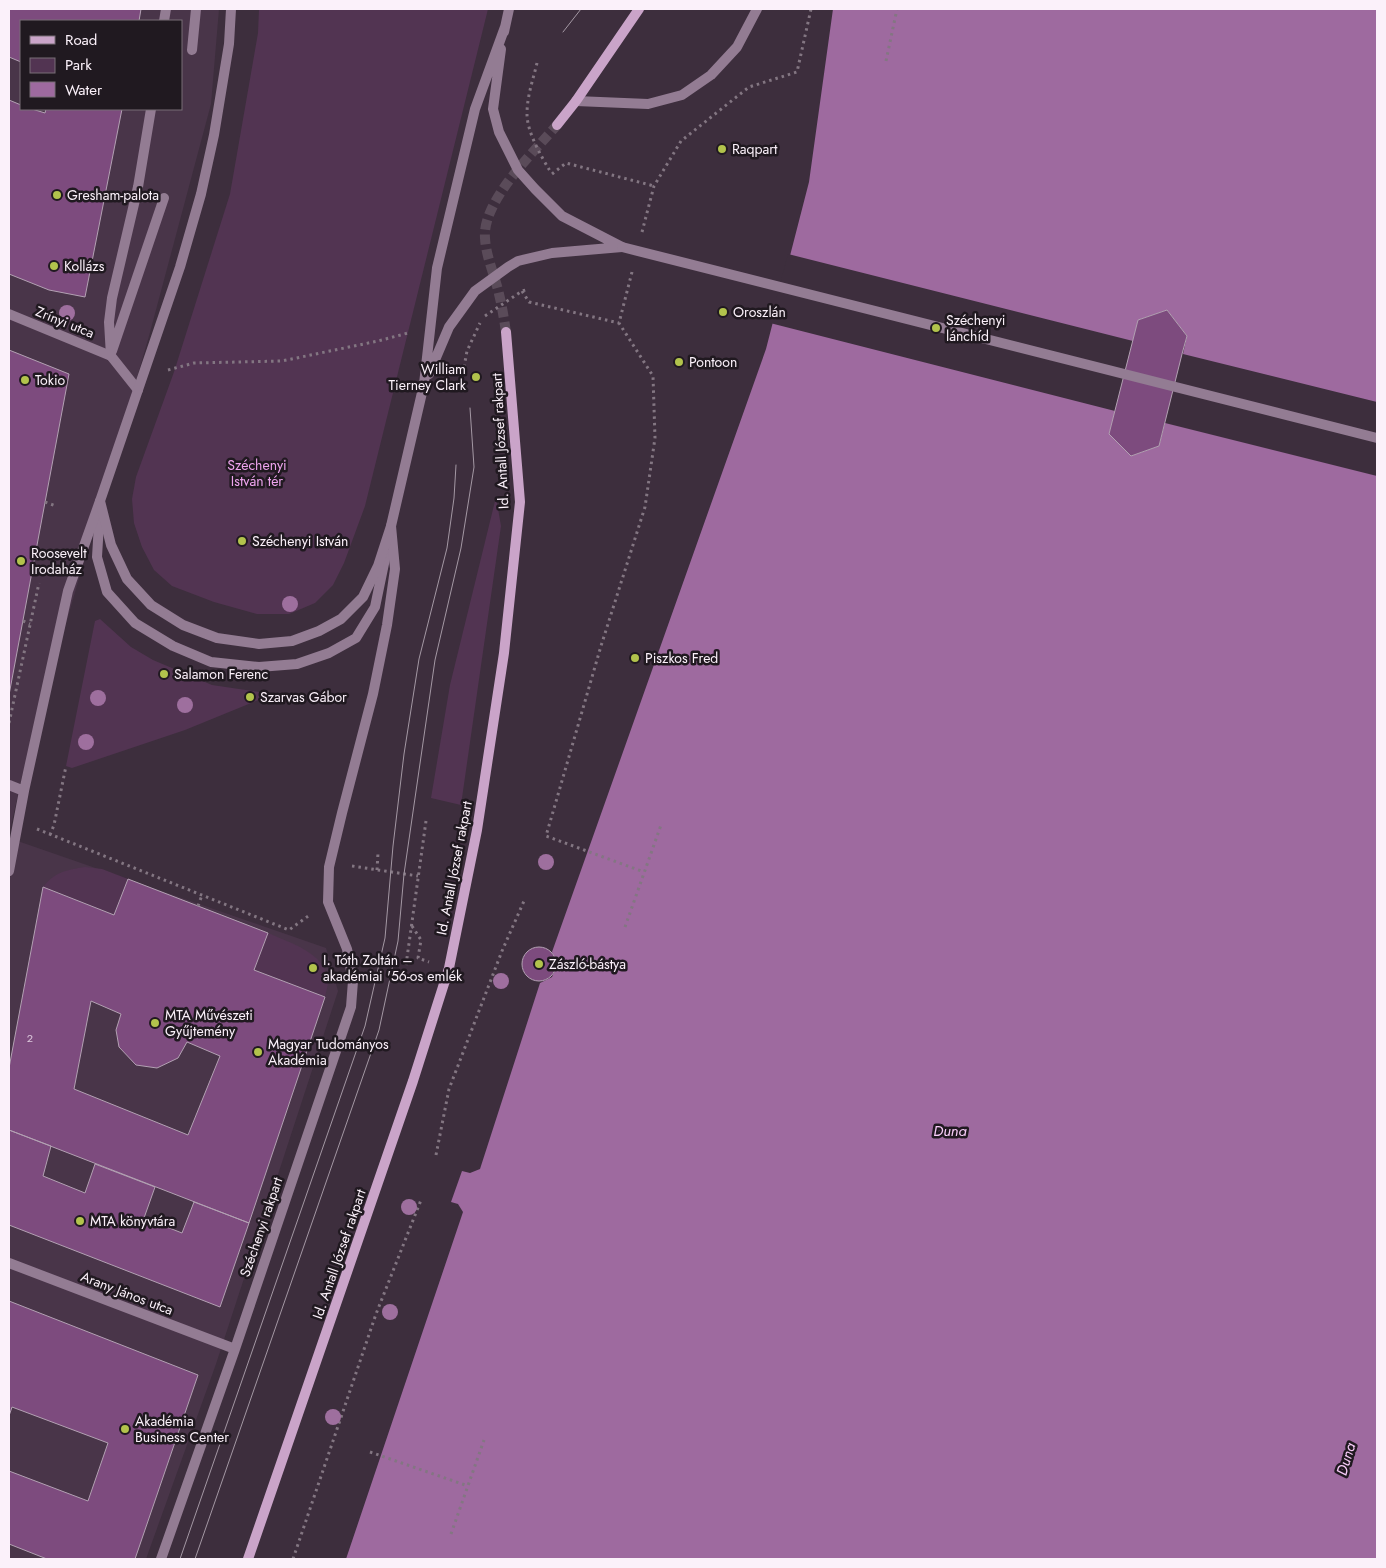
<svg xmlns="http://www.w3.org/2000/svg" width="1386" height="1568" font-family="Jost,sans-serif">
<style>
.built{fill:#493549;fill-rule:evenodd}
.green{fill:#523452}
.water{fill:#9e6a9f}
.pier{fill:#3d2e3d}
.building{fill:#7d4b7e;stroke:#b3a1b3;fill-rule:evenodd}
.lines{fill:none;stroke-linecap:round;stroke-linejoin:round}
.secondary-tunnel{stroke:#5a4b59;stroke-width:10;stroke-dasharray:10 5;stroke-linecap:butt}
.path{stroke:#837682;stroke-width:3;stroke-dasharray:2.5 4;stroke-linecap:butt}
.service{stroke:#937c93;stroke-width:10}
.pedestrian{stroke:#937c93;stroke-width:10}
.minor{stroke:#937c93;stroke-width:10}
.tertiary{stroke:#937c93;stroke-width:10}
.secondary{stroke:#caa4c9;stroke-width:10}
.tram{stroke:#a498a4;stroke-width:1}
.tertiary-bridge{stroke:#937c93;stroke-width:10}
.tree{fill:#9e6f9e}
.poi-dot{fill:#b2c34c;stroke:#201920;stroke-width:2}
.labels{text-anchor:middle;stroke-width:5;stroke-linejoin:round;paint-order:stroke}
.number-label{font-size:11px;fill:#dcc8db}
.poi-label{font-size:14px;fill:#fbf1fa;stroke:#201920;text-anchor:start}
.street-label{font-size:14px;fill:#fbf1fa;stroke:#201920}
.park-label{font-size:14px;fill:#eea4ee;stroke:#201920}
.water-label{font-size:15px;font-style:italic;fill:#f9ccf9;stroke:#201920}
</style>
<rect width="100%" height="100%" fill="#3d2e3d"/>
<!-- built -->
<path class="built" d="M9 9H219L211 104 149 336 22 776 9 835ZM21 21H181V109H21Z
M9 838 326 948 338 991 216 1364 146 1559H9Z"/>
<!-- green -->
<path class="green" d="M259 9H488L365 506 344 563 333 585 315 603 289 614H257L214 602 172 586 154 570 142 547 134 523 132 499 136 477 174 372 230 194 258 33Z
M496 497 501 526 461 805 431 798 450 685Z
M100 619 131 647 153 660 212 685 273 694 185 730 72 768 66 766 95 621Z
M85 867 102 869 128 879 114 915 43 887C55 872 66 870 85 867Z
M268 933C290 943 325 952 328 981 328 986 326 992 325 997L254 970Z"/>
<!-- water -->
<path class="water" d="M833 9H1377V1559H346L463 1212 458 1204 451 1202 462 1171 470 1173 480 1169 540 983 552 977 557 964 552 952 766 349 809 182Z"/>
<!-- pier -->
<path class="pier" d="M788 254 1133 341 1138 320 1167 310 1187 336 1183 354 1377 402V476L1165 423 1159 446 1131 456 1109 434 1115 411 770 323Z"/>
<!-- building -->
<path class="building" d="M9 9H141L139 21H21V62L9 57Z
M9 100 21 105V109H32L45 113 46 109H122L85 297 49 290 9 274Z
M1167 310 1187 336 1182 354 1159 446 1131 456 1109 434 1138 320Z
M9 350 69 374 9 695Z
M128 879 268 933 254 970 325 997 249 1223 9 1130V1068L43 887 114 915ZM91 1001 121 1014 116 1030 119 1047 136 1065 157 1068 178 1058 187 1042 220 1056 188 1135 74 1089Z
M522 964a17 17 0 1 1 34 0a17 17 0 1 1-34 0Z
M9 1130 51 1146 43 1176 85 1193 95 1164 155 1187 144 1218 182 1233 194 1202 249 1223 220 1307 9 1225Z
M9 1301 198 1375 135 1559H47L9 1544V1471L88 1501 108 1443 12 1407 9 1416Z"/>
<g class="lines">
<!-- secondary-tunnel -->
<path class="secondary-tunnel" d="M506 332C504 319 502 306 499 294 495 276 486 257 485 238 482 201 534 152 557 125"/>
<!-- path -->
<path class="path" d="M886 61 897 9
M537 63C533 80 527 96 527 114 527 132 541 156 550 171
M552 174 566 163 654 186
M642 232 654 186 681 141 749 87 797 72 811 9
M632 272 619 323 653 376 655 438 645 507 601 646 546 836 644 872
M522 291 529 302 619 323
M485 316 522 291 529 289
M464 367 467 351 480 323
M168 370 194 363 282 361 378 341 408 333
M45 502 56 506
M23 621 30 624
M9 723 39 583
M37 829 289 930 311 914
M50 835 54 825 66 766
M352 866 418 876
M377 870 378 853
M198 906 202 895
M412 926 421 940 418 958 429 962
M625 927 661 825
M406 965 426 821
M436 1155 449 1089 502 951 524 901
M370 1452 468 1486
M451 1534 484 1440
M293 1559 376 1314 421 1200"/>
<!-- service -->
<path class="service" d="M164 21 166 9
M192 50 196 9
M576 101 648 104 682 95 711 75 737 47 757 9
M112 351 164 198
M138 390 111 356 109 322 112 298 138 187 151 109
M100 507 97 557 107 592 135 623 173 646 211 662 259 667 297 664 329 653 356 638 375 607 386 554"/>
<!-- pedestrian -->
<path class="pedestrian" d="M9 314 111 356"/>
<!-- minor -->
<path class="minor" d="M9 785 24 791
M9 871 24 791 68 591 100 501
M9 1263 235 1349
M161 1559 235 1349 351 1007 353 981 347 949 328 902 329 867 342 813 373 694 387 625 395 569 391 526"/>
<!-- tertiary -->
<path class="tertiary" d="M231 9 229 44 214 135 201 194 180 267 100 501 111 545 127 579 151 605 183 625 217 638 259 644 292 641 319 631 341 619 363 597 378 566 391 526 424 384 437 268 475 109 505 27
M504 32 509 9
M501 49 493 109 499 132 518 170 535 189 562 216 622 247
M429 374 449 327 475 291 508 267 518 261 552 253 622 247"/>
<!-- secondary -->
<path class="secondary" d="M557 125 576 101 639 9
M248 1559 413 1081 449 968 477 830 504 653 520 502 506 332"/>
<!-- tram -->
<path class="tram" d="M563 32 581 9
M180 1559 365 1026 385 938 393 846 404 754 419 659 447 548 454 498 456 465
M195 1559 379 1030 398 941 404 874 435 660 461 548 474 467 470 408"/>
<!-- tertiary-bridge -->
<path class="tertiary-bridge" d="M622 247 1377 438"/>
</g>
<!-- trees -->
<g class="tree">
<circle cx="67" cy="313" r="8"/>
<circle cx="290" cy="604" r="8"/>
<circle cx="98" cy="698" r="8"/>
<circle cx="185" cy="705" r="8"/>
<circle cx="86" cy="742" r="8"/>
<circle cx="546" cy="862" r="8"/>
<circle cx="501" cy="981" r="8"/>
<circle cx="409" cy="1207" r="8"/>
<circle cx="390" cy="1312" r="8"/>
<circle cx="333" cy="1417" r="8"/>
</g>
<!-- markers -->
<g class="poi-dot">
<circle cx="722" cy="149" r="5"/>
<circle cx="57" cy="195" r="5"/>
<circle cx="54" cy="266" r="5"/>
<circle cx="723" cy="312" r="5"/>
<circle cx="936" cy="328" r="5"/>
<circle cx="679" cy="362" r="5"/>
<circle cx="476" cy="377" r="5"/>
<circle cx="25" cy="380" r="5"/>
<circle cx="242" cy="541" r="5"/>
<circle cx="21" cy="561" r="5"/>
<circle cx="635" cy="658" r="5"/>
<circle cx="164" cy="674" r="5"/>
<circle cx="250" cy="697" r="5"/>
<circle cx="539" cy="964" r="5"/>
<circle cx="313" cy="968" r="5"/>
<circle cx="155" cy="1023" r="5"/>
<circle cx="258" cy="1052" r="5"/>
<circle cx="80" cy="1221" r="5"/>
<circle cx="125" cy="1429" r="5"/>
</g>
<g class="labels">
<!-- number labels -->
<g class="number-label">
<text x="30" y="1042">2</text>
</g>
<!-- poi labels -->
<g class="poi-label">
<text x="732" y="154">Raqpart</text>
<text x="67" y="200">Gresham-palota</text>
<text x="64" y="271">Kollázs</text>
<text x="733" y="317">Oroszlán</text>
<text x="946" y="325">Széchenyi<tspan x="946" dy="16">lánchíd</tspan></text>
<text x="689" y="367">Pontoon</text>
<text x="466" y="374" text-anchor="end">William<tspan x="466" dy="16">Tierney Clark</tspan></text>
<text x="35" y="385">Tokio</text>
<text x="252" y="546">Széchenyi István</text>
<text x="31" y="558">Roosevelt<tspan x="31" dy="16">Irodaház</tspan></text>
<text x="645" y="663">Piszkos Fred</text>
<text x="174" y="679">Salamon Ferenc</text>
<text x="260" y="702">Szarvas Gábor</text>
<text x="323" y="965">I. Tóth Zoltán –<tspan x="323" dy="16">akadémiai '56-os emlék</tspan></text>
<text x="549" y="969">Zászló-bástya</text>
<text x="165" y="1020">MTA Művészeti<tspan x="165" dy="16">Gyűjtemény</tspan></text>
<text x="268" y="1049">Magyar Tudományos<tspan x="268" dy="16">Akadémia</tspan></text>
<text x="90" y="1226">MTA könyvtára</text>
<text x="135" y="1426">Akadémia<tspan x="135" dy="16">Business Center</tspan></text>
</g>
<!-- street labels -->
<g class="street-label">
<text transform="translate(65 322) rotate(22)" y="5">Zrínyi utca</text>
<text transform="translate(500 441) rotate(-93)" y="5">Id. Antall József rakpart</text>
<text transform="translate(454 868) rotate(-79)" y="5">Id. Antall József rakpart</text>
<text transform="translate(261 1227) rotate(-71)" y="5">Széchenyi rakpart</text>
<text transform="translate(339 1254) rotate(-71)" y="5">Id. Antall József rakpart</text>
<text transform="translate(127 1293) rotate(21)" y="5">Arany János utca</text>
</g>
<!-- park labels -->
<g class="park-label">
<text x="257" y="470">Széchenyi<tspan x="257" dy="16">István tér</tspan></text>
</g>
<!-- water labels -->
<g class="water-label">
<text x="950" y="1136">Duna</text>
<text transform="translate(1346 1459) rotate(-73)" y="5">Duna</text>
</g>
</g>
<!-- border -->
<rect width="1386" height="1568" fill="none" stroke="#fbf1fa" stroke-width="20"/>
<!-- legend -->
<rect x="20" y="20" width="162" height="90" fill="#201920" stroke="#786f77"/>
<rect x="30" y="36" width="25" height="8" fill="#caa4c9" stroke="#786f77"/>
<text x="65" y="45" font-size="15" fill="#fbf1fa">Road</text>
<rect x="30" y="58" width="25" height="15" fill="#523452" stroke="#786f77"/>
<text x="65" y="70" font-size="15" fill="#fbf1fa">Park</text>
<rect x="30" y="82" width="25" height="15" fill="#9e6a9f" stroke="#786f77"/>
<text x="65" y="95" font-size="15" fill="#fbf1fa">Water</text>
</svg>
